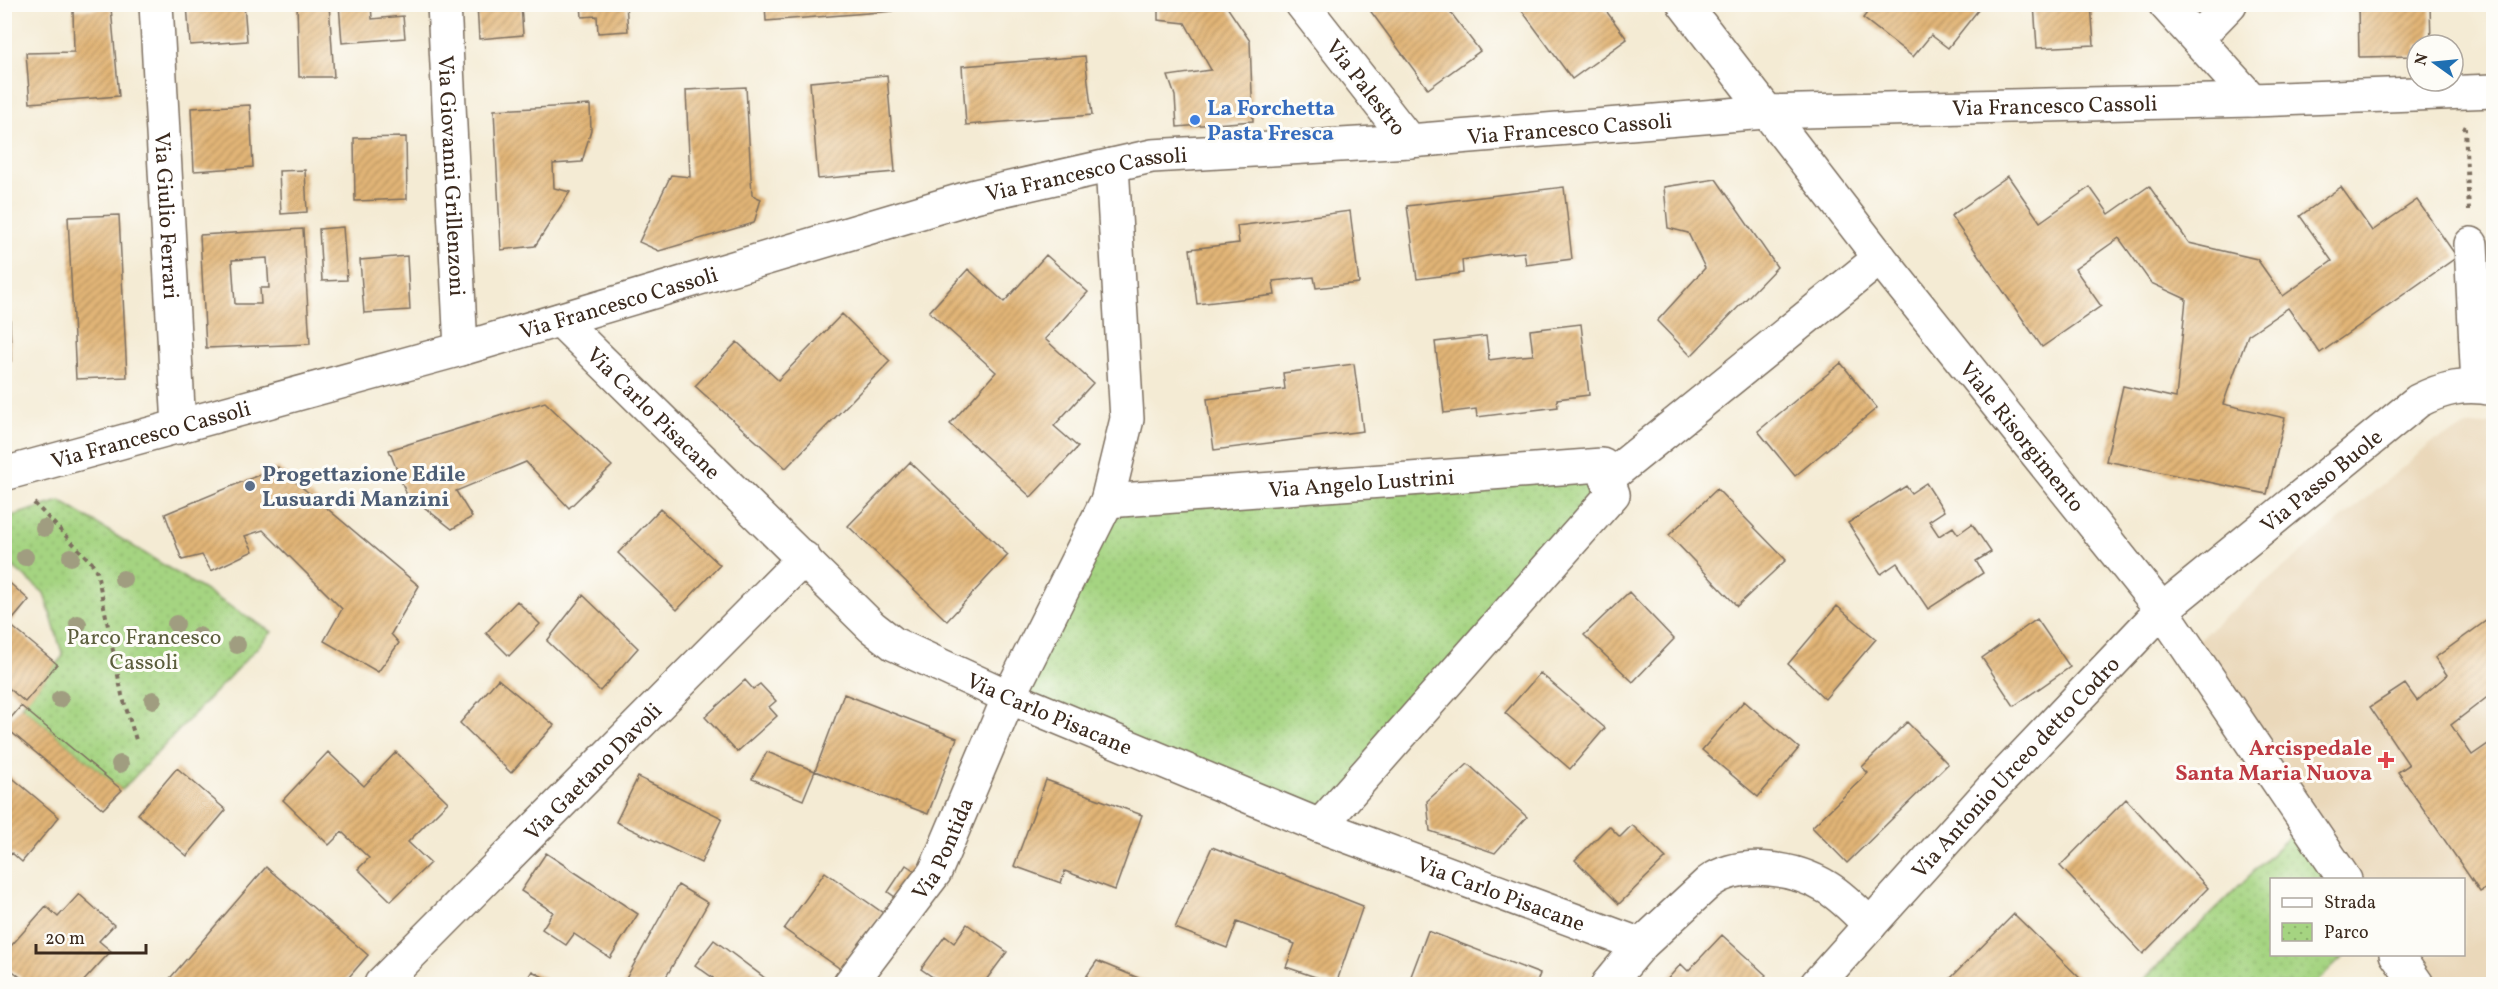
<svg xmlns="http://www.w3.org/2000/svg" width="2498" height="989" font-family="Vollkorn,serif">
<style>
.built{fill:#ead8ba}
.park{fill:url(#park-dots);stroke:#707f50;stroke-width:1.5}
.building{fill:url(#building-hatch);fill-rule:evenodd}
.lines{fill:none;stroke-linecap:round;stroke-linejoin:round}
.minor-casing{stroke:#7c6e5e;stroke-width:36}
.path{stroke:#7c6e5e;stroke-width:4;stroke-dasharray:4.5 4.5;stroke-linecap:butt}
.minor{stroke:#fff;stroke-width:33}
.tree{fill:#a09d80}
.shop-dot{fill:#3f7fe0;stroke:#fdfcf7;stroke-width:2}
.service-dot{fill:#5c6f8a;stroke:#fdfcf7;stroke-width:2}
.health-dot{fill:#e0444e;stroke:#fdfcf7;stroke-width:2}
.labels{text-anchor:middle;stroke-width:6;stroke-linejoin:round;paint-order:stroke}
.street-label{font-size:22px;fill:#3b2a1e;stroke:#fdfcf7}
.shop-label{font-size:22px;font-weight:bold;fill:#366cbe;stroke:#fdfcf7;text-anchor:start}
.service-label{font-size:22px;font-weight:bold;fill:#4e5e75;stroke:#fdfcf7;text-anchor:start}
.park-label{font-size:22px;fill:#5b5d3c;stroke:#fdfcf7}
.health-label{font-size:22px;font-weight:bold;fill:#be3a42;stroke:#fdfcf7;text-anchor:end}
</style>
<defs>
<pattern id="park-dots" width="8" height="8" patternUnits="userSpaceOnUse" patternTransform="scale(1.5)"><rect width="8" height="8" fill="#a5d481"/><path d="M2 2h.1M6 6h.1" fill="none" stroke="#8fb66f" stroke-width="1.8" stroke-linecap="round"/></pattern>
<pattern id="building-hatch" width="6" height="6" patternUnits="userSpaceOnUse" patternTransform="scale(1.5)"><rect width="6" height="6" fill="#e2b577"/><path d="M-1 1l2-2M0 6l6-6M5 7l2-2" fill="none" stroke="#b89361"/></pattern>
</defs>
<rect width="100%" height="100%" fill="#fdfcf7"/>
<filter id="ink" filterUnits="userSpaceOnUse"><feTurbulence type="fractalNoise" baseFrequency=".0167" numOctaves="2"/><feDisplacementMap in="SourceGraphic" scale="12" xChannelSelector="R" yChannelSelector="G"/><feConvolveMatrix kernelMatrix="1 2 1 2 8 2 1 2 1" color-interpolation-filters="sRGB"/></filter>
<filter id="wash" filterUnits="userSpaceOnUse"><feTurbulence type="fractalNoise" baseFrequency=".008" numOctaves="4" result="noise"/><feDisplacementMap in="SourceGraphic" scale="24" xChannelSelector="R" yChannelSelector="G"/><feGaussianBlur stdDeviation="1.35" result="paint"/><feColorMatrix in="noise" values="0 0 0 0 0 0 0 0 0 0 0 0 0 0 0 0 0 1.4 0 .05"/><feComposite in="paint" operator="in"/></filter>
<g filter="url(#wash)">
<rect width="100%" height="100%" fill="#f4ebd4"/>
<!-- built -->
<path class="built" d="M2493 423V984H2433L2413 955 2464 954V880L2361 879 2196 641 2434 441 2469 426Z"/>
<!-- park -->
<path class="park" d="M1602 465 1613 493 1320 826 1009 697 1107 501Z
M60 501 272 632 122 790 21 706 63 656 44 593 5 560V518Z
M2296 830 2330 879 2272 880V954L2345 955 2315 984H2139Z"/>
<g id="blocks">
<!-- building -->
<path class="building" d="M187 4H244L247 41 190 45Z
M297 4H329L334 77H299Z
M339 4H371L372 19 403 16 405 38 342 43Z
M477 4H521L523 35 479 39Z
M581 4H626L628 31 598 33 597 16 582 17Z
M765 4H892L893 11 766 21Z
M1158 4H1225L1250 41 1253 121 1177 127 1175 96 1168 76 1211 70 1185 23 1158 20Z
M1517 4H1601L1627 39 1572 79Z
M1874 4H1983L1948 48 1931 35 1913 57 1863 18Z
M2034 4H2091L2094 45 2037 48Z
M2358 4H2430L2431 45H2417V56L2359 57Z
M1366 5H1445L1480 51 1428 89Z
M111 8 119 96 30 103 26 53 74 52 73 10Z
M1085 56 1092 115 966 125 962 66Z
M887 75 895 172 818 179 810 82Z
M746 87 752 195 761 199 754 223 659 251 639 242 671 175 690 177 686 90Z
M250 105 253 167 194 171 191 108Z
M590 105 591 130 582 162 553 164 554 188 570 192 535 246 501 250 494 110Z
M406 137 407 199 355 201 354 138Z
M305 170 307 212 281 214 279 171Z
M2008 176 2040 222 2090 187 2109 214 2149 186 2189 243 2257 259 2283 296 2332 261 2300 216 2341 187 2372 231 2417 200 2457 257 2320 353 2288 308 2248 335 2223 404 2285 418 2267 494 2106 461 2123 386 2176 398 2186 299 2151 283 2119 238 2075 269 2101 306 2042 347 1951 216Z
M1716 179 1777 267 1691 356 1657 321 1705 268 1688 233 1668 228 1664 187Z
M1564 187 1572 259 1526 265 1524 252 1493 255 1462 260 1463 273 1417 279 1407 206Z
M4 189H6L9 260 4 261Z
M1350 211 1359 283 1316 288 1314 277 1273 281 1275 295 1197 304 1190 249 1239 243 1237 226Z
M119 215 127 377 76 379 68 217Z
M343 227 347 280 322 281 319 229Z
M303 229 310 344 206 348 200 235ZM267 258 269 288H260L261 304H235L232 260Z
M1046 255 1088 292 1045 339 1093 383 1054 426 1078 447 1031 497 950 424 996 372 929 312 968 269 1004 302Z
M407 256 410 310 364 313 360 260Z
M842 314 890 361 786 468 695 386 737 342 778 380Z
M4 320H10L11 361H4Z
M1581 324 1589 395 1557 399 1558 407 1477 417 1476 409 1444 413 1435 342 1486 336 1489 360 1511 357 1533 355 1530 330Z
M1841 363 1877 408 1795 476 1758 431Z
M1354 364 1363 431 1214 450 1207 399 1285 389 1283 373Z
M545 402 612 466 569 508 526 462 456 491 472 517 452 529 406 493 389 450Z
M910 462 1008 555 947 621 848 526Z
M278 467 419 586 391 634 399 643 378 672 324 641 342 609 263 530 245 536 253 551 211 571 202 555 182 560 165 514Z
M1926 483 1944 511 1929 521 1939 536 1953 527 1958 534 1972 524 1991 552 1976 561 1983 573 1928 609 1897 563 1881 574 1848 523 1906 486 1911 493Z
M1717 489 1786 560 1737 606 1669 535Z
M660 509 720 565 677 610 618 553Z
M4 578 29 600 9 624 57 664 25 702 4 684Z
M1629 592 1674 639 1633 682 1584 635Z
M583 595 638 648 600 691 547 641Z
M517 601 540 624 509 656 486 633Z
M1837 606 1876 639 1825 699 1788 664Z
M2490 618 2494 622V692L2451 725 2472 755 2494 740V884L2480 892 2398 772 2409 765 2370 707 2405 684 2417 701 2447 675 2435 658Z
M2037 619 2070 667 2014 706 1982 658Z
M1540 673 1605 728 1570 769 1505 713Z
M498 679 554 725 511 773 460 723Z
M745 680 753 689 760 684 776 701 769 707 777 716 737 752 705 717Z
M844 694 957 738 928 814 815 771Z
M1744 701 1799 748 1758 797 1702 750Z
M21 706 122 790 103 809 4 726Z
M1907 722 1948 764 1847 863 1812 827 1868 773 1862 767Z
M328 752 364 786 396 752 448 802 408 842 430 863 391 901 358 869 369 858 342 832 329 845 283 800Z
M767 752 815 771 803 800 752 779Z
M1468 764 1527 817 1495 853 1430 831 1427 801Z
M177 768 226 810 187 856 138 814Z
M9 775 59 817 22 862 12 853 4 862V781Z
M638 777 722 818 701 863 616 822Z
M1046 780 1142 815 1115 890 1065 871 1061 883 1014 866Z
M2126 799 2208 888 2143 954 2060 866Z
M1632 825 1666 858 1619 904 1575 860 1609 826 1620 837Z
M1212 847 1363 906 1336 984 1286 967 1295 944 1237 922 1227 948 1175 928Z
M546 853 638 914 610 958 574 934 566 945 542 929 553 912 521 891Z
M906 865 924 877 905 904 888 892Z
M266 867 368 955 343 984H165Z
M825 872 883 913 842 970 784 929Z
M678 885 708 903 662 984H623Z
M79 894 114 925 99 941 111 951 81 984H29L4 964V954L46 906 58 917Z
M2014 914 2086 984H1945Z
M967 924 1007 952 983 984H975L969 980 966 984H943L921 969 945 936 954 943Z
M1428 931 1540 974 1536 984H1408Z
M1722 935 1766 975 1757 984H1663L1681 964 1688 971Z
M714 940 773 984H708L713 978 695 965Z
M1097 961 1153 984H1081Z
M532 971 556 984H524Z"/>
</g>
</g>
<g filter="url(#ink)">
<use href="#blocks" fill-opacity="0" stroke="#7c6e5e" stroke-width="1.5"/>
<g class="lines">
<!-- minor casing -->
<g class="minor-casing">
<g id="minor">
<path id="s1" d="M156 4 179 427"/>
<path id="s2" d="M444 4 461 349"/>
<path id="s3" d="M1302 4 1409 141"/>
<path id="s4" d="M1684 4 1880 258 2162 610 2345 880"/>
<path d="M2165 4 2252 100"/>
<path d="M2197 38 2230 4"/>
<path d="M2471 244 2478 386"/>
<path id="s5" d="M560 320 872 627 894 644 1009 697 1320 826 1641 945"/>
<path id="s6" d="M4 474 461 349 975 196 1152 156 1409 141 1765 112 2252 100 2494 91"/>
<path d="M1607 479 1880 258"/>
<path id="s7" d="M1107 501 1602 465 1613 494 1320 826"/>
<path d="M2396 954 2417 984"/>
<path id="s8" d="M381 984 804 558"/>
<path id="s9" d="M850 984 935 872 1009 697 1107 501 1127 419 1112 165"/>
<path d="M1608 984 1641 945 1709 882C1741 859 1796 868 1828 888 1844 898 1857 912 1870 925"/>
<path id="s10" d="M1817 984 1991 790 2162 610 2418 401C2443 388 2466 383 2494 389"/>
</g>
</g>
<!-- path -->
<path class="path" d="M2463 127 2465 128 2469 211
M34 503 92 563 97 572 122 695 137 743"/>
<!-- minor -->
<use href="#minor" class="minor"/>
</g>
<!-- trees -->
<g class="tree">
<circle cx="44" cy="528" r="9"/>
<circle cx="25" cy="557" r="9"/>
<circle cx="71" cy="557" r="9"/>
<circle cx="123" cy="579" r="9"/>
<circle cx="78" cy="624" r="9"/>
<circle cx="176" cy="624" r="9"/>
<circle cx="199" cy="636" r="9"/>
<circle cx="237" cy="645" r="9"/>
<circle cx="60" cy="699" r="9"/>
<circle cx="153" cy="700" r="9"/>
<circle cx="120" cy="764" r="9"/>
</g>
</g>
<!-- markers -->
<circle class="shop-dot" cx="1195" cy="120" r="6"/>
<circle class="service-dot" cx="250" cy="486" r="6"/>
<path class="health-dot" d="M2383 751h6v6h6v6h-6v6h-6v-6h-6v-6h6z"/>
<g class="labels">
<!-- street labels -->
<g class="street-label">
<text dy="8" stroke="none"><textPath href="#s3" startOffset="105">Via Palestro</textPath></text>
<text dy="8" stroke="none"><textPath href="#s6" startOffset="2096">Via Francesco Cassoli</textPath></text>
<text dy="8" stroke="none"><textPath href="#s6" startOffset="1610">Via Francesco Cassoli</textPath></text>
<text dy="8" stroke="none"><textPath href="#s6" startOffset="1124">Via Francesco Cassoli</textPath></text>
<text dy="8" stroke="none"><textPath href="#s2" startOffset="172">Via Giovanni Grillenzoni</textPath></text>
<text dy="8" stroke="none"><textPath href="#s1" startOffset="212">Via Giulio Ferrari</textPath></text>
<text dy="8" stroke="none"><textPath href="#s6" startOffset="638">Via Francesco Cassoli</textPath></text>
<text dy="8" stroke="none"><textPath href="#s5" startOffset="132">Via Carlo Pisacane</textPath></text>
<text dy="8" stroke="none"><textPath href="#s6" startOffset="152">Via Francesco Cassoli</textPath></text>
<text dy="8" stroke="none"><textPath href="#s4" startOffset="549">Viale Risorgimento</textPath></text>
<text dy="8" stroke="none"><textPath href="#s10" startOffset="714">Via Passo Buole</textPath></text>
<text dy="8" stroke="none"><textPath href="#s7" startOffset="255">Via Angelo Lustrini</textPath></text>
<text dy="8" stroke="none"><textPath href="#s5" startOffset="636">Via Carlo Pisacane</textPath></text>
<text dy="8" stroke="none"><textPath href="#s10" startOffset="294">Via Antonio Urceo detto Codro</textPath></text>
<text dy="8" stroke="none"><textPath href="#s8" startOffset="300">Via Gaetano Davoli</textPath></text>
<text dy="8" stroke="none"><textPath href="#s9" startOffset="165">Via Pontida</textPath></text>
<text dy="8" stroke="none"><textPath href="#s5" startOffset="1122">Via Carlo Pisacane</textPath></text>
</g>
<!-- shop labels -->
<g class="shop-label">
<text x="1207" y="115">La Forchetta<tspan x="1207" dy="25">Pasta Fresca</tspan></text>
</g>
<!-- service labels -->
<g class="service-label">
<text x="262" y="481">Progettazione Edile<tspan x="262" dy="25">Lusuardi Manzini</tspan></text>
</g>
<!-- park labels -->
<g class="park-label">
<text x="144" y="644">Parco Francesco<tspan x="144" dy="25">Cassoli</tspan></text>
</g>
<!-- health labels -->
<g class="health-label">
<text x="2372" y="755">Arcispedale<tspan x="2372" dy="25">Santa Maria Nuova</tspan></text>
</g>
</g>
<!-- margin -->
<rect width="2498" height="989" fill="none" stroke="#fdfcf7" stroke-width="24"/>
<!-- legend -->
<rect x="2270" y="878" width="195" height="78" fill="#fdfcf7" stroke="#afa8a0" stroke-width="1.5"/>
<rect x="2282" y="898" width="30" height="9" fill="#ffffff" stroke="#afa8a0" stroke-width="1.5"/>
<text x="2324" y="908" font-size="18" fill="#3b2a1e">Strada</text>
<rect x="2282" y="923" width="30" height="18" fill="url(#park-dots)" stroke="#afa8a0" stroke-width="1.5"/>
<text x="2324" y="938" font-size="18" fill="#3b2a1e">Parco</text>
<!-- north arrow -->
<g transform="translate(2435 63) rotate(285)"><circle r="28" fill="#fdfcf7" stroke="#afa8a0" stroke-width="1.5"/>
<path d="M0-4.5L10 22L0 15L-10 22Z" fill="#1f6fb2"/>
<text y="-9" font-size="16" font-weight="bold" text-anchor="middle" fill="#3b2a1e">N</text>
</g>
<!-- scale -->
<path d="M36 944v9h110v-9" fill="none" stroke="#3b2a1e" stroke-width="3"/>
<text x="45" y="944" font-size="18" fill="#3b2a1e" stroke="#fdfcf7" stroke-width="4.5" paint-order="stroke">20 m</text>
</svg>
